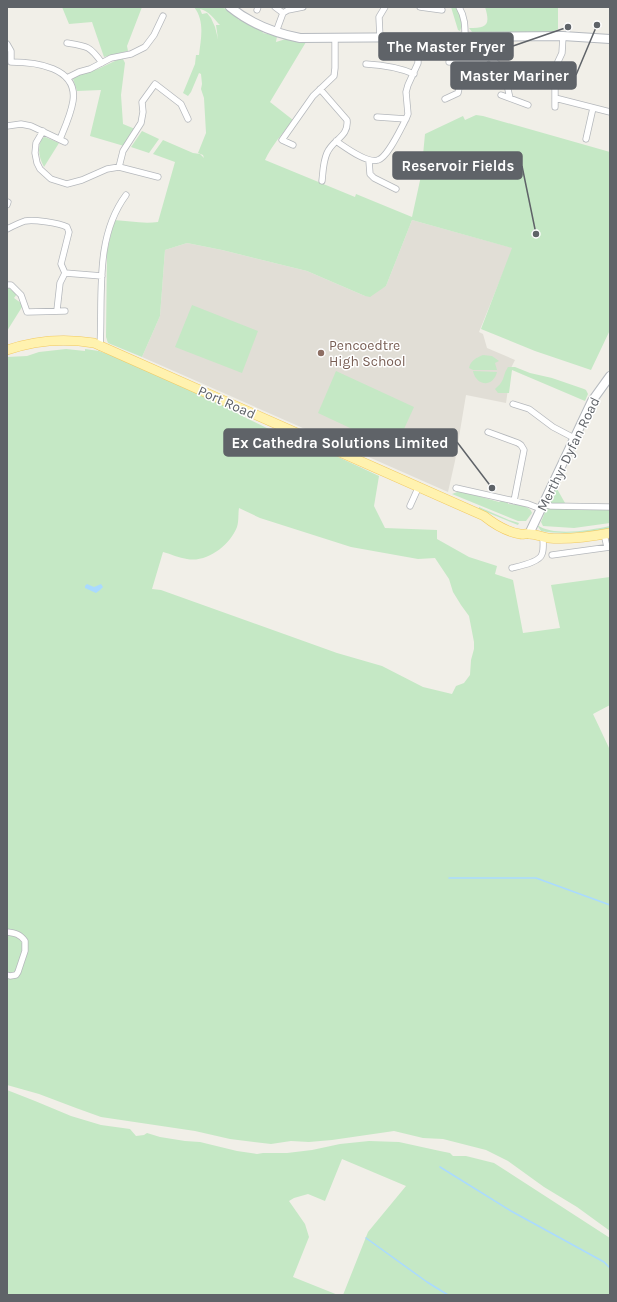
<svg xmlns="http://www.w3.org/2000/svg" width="617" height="1302" font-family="Karla,sans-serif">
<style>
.education{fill:#e1ded6}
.green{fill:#c5e8c5;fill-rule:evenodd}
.water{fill:#aadaff}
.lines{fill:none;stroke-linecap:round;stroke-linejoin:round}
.stream{stroke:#aadaff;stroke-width:1.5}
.street-casing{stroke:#b5b8bc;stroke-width:7}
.secondary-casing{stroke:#b6babf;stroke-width:10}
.primary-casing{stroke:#f2c960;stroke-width:10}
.street{stroke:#fff;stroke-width:5.5}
.secondary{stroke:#fff;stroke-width:8}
.primary{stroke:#fff2af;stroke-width:9}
.education-dot{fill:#8d6e63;stroke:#fff;stroke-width:1.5}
.labels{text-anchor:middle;stroke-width:3;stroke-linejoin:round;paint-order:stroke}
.education-label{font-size:14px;fill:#785e54;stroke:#fff;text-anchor:start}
.street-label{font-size:14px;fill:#5f6368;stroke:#fff}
.leader{fill:none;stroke:#5f6368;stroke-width:1.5}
.callout-dot{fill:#5f6368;stroke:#fff;stroke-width:1.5}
.callout{fill:#5f6368;stroke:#5f6368;stroke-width:1.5}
.callout-label{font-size:15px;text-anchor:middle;font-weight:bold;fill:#fff}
</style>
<rect width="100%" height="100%" fill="#f1efe8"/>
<!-- education -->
<path class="education" d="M412 220 513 248 479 332 483 334 487 348 515 360 511 368 506 403 466 395 455 461 448 492 142 357 160 316 165 250 187 243 222 250 307 271 365 296 386 286Z"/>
<!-- green -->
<path class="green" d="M62 7H142L127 46 128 51 104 57 92 22 69 24Z
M194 7C211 7 228 3 239 20H246L261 29 263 33 277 36 276 42 286 39 306 42 270 102 293 120C283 133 272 145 265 160L355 197 356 194 412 217 421 176 425 134 463 116 465 120 476 115 483 116 610 152V330L591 370 535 351 481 329 512 248 412 220 386 286 370 297 365 296 307 271 222 250 187 243 165 250 160 316 142 357 108 343 106 337 107 252 114 220C129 221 143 224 158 222L175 162 153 154 163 140 193 153 200 154 204 158 203 155 198 153 206 133 204 98 201 89 202 84 201 74 199 73 191 92 188 96 183 93 195 64 196 55H199C201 38 205 21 194 7ZM200 9C209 11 214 19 220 25H216L218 39 215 27 211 18 207 13 202 14Z
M451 7H457C462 16 464 22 460 31L458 30Z
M485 7H558V29L553 32H472L469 28C486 28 491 26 485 7Z
M123 59 125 63 121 95 123 124 135 129 124 146 90 136 101 90 77 91 73 79 74 76 82 73 98 69 117 60Z
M142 131 159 139 149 153 131 147Z
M45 137 59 143 44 167C39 158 37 148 42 138Z
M7 287 17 294 14 298 21 303 22 307 7 331Z
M192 305 258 331 242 373 175 347Z
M66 349 85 351V349L99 351 113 356 218 402 240 415 271 430 304 441 379 476 374 506 385 528 437 530V539L469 557 497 566 495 574 513 580 523 633 560 628 551 585 610 577V705L593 714 610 750V1231L577 1207 544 1187 508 1161 486 1150 443 1139 423 1138 394 1131 332 1140 309 1142 291 1141 271 1144 230 1139 195 1131 101 1117 76 1108 39 1094 7 1085V357L27 356 39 352ZM239 508 260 518 351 547 418 559 435 558 449 579 453 592 461 605 469 616 474 642V649L471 660 470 675 464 683 456 686 452 694 423 687 382 666 337 653 161 590 152 589 163 552C171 554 179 558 187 559 207 563 230 545 237 527 239 521 238 514 239 508Z
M483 355 492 356 499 361 495 363 497 370H473L469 368C471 360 476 358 483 355Z
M508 367H515L530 373 552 378 584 389 586 390 588 394 585 401 512 370 509 393H498L495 389C506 380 502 376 508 367Z
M336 371 414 407 395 449 318 413Z
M473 371 497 372C493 388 476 386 473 371Z
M556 487 565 503V505L549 504Z
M460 491 499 502 501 501 508 503V504C516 505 530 505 532 513L526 521H518L452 494Z
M479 507 509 520 519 523 518 525 479 509Z
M547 507 592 510 610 509V523L574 528 543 526 541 522Z
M537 525C555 537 590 530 610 526V529C587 532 565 535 541 531Z
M7 1090 35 1101 71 1116 101 1125 130 1129 136 1136 144 1135 147 1133 160 1137 185 1141 200 1142 237 1151 257 1154 263 1153H287L312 1150 340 1144 369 1141 399 1142 440 1151 450 1153 453 1156H466L494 1163 610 1238V1295H343L368 1232 406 1186 342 1159 325 1201 308 1194 294 1198 289 1201 305 1224 309 1237 293 1277 338 1295H7Z"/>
<!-- water -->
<path class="water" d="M87 584 94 587 101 584 103 587 100 590 96 593 85 588V586Z"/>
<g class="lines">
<!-- stream -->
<path class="stream" d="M449 878H536L610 905
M440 1167 511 1211 604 1262 610 1268
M366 1238 427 1282 448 1295"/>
<!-- street casing -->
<g class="street-casing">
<path id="street" d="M275 7 283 13
M420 7 442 10
M459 7C465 17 465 26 465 37
M257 10 258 7
M276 32 283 13 288 10 303 7
M488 37 489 57C507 70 505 79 510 98
M380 38 379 17 385 7
M67 43C87 46 90 46 102 63
M7 44 11 51V62C35 62 78 67 73 101 71 114 65 127 60 139
M449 62 483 61 489 57
M366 64C383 65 398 67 414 74
M67 78 79 72 90 69 111 58 131 54 145 47 154 35 163 16
M320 89 347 120C349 137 333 139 327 153 323 162 323 172 322 181
M501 95 528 105
M555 98 610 112
M445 99 458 93 459 88V63
M555 107V68L562 53 563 36
M377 117 406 119
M7 126 21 124 31 126 65 142
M43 131 36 143 35 153 37 163 40 169 51 179 67 184 82 180 107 169 119 167 158 177
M586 139 593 108
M336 141C345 147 367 164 378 160 388 157 401 128 406 119L408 114 406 92 408 85 418 63V38
M293 145 282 140 313 96 334 76 335 68V38
M369 161 370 174 374 178 396 189
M119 167 123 151 141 123 143 112 142 102 155 84 181 104 188 119
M7 205 8 202
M7 229C13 226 19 223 25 221 33 219 59 223 67 227L69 232 61 264 65 273
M7 285H11L21 295 27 312 65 311
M57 310 60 283 65 273 102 276
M100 347C103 296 94 238 126 195
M513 404 529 409 553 427 574 438
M488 432 518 443 521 445 524 450 514 501
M456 488 528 504 541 509
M543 504 551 506 610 507
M410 506 419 486
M604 534 607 547
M552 555 610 547
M512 568C520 566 540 562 542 554 544 549 543 542 543 537
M7 932C15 933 20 934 25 941V951L18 972 16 975 10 976 7 975"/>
</g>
<!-- secondary casing -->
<g class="secondary-casing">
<path id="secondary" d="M230 7C251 24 274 33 300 38L563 36 610 39
M529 534 592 401 610 376"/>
</g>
<!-- primary casing -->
<g class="primary-casing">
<path id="primary" d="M7 350C36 340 64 338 94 343L484 516C494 524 508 532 520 534 523 535 526 533 529 534 536 534 542 537 548 538 569 540 589 537 610 533"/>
</g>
<!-- street -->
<use href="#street" class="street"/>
<!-- secondary -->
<use href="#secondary" class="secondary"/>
<!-- primary -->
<use href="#primary" class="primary"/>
</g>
<!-- markers -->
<circle class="education-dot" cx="321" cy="353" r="4"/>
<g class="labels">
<!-- education labels -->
<g class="education-label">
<text x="329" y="350">Pencoedtre<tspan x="329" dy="16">High School</tspan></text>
</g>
<!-- street labels -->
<g class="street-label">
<text transform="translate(227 402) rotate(24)" y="5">Port Road</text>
<text transform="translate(568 454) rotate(-64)" y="5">Merthyr Dyfan Road</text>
</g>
</g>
<!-- callouts -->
<path class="leader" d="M568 27L513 46M597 25L576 75M536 234L522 166M492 488L457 442"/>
<g class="callout-dot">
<circle cx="568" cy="27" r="4"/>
<circle cx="597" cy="25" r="4"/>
<circle cx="536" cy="234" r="4"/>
<circle cx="492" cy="488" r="4"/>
</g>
<g class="callout">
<rect x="379" y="33" width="134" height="27" rx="4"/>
<rect x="451" y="62" width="125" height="27" rx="4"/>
<rect x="393" y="152" width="129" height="27" rx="4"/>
<rect x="224" y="429" width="233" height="27" rx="4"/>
</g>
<g class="callout-label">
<text x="446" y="52">The Master Fryer</text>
<text x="514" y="81">Master Mariner</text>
<text x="458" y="171">Reservoir Fields</text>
<text x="340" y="448">Ex Cathedra Solutions Limited</text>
</g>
<!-- border -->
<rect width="617" height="1302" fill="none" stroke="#5f6368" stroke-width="16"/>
</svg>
